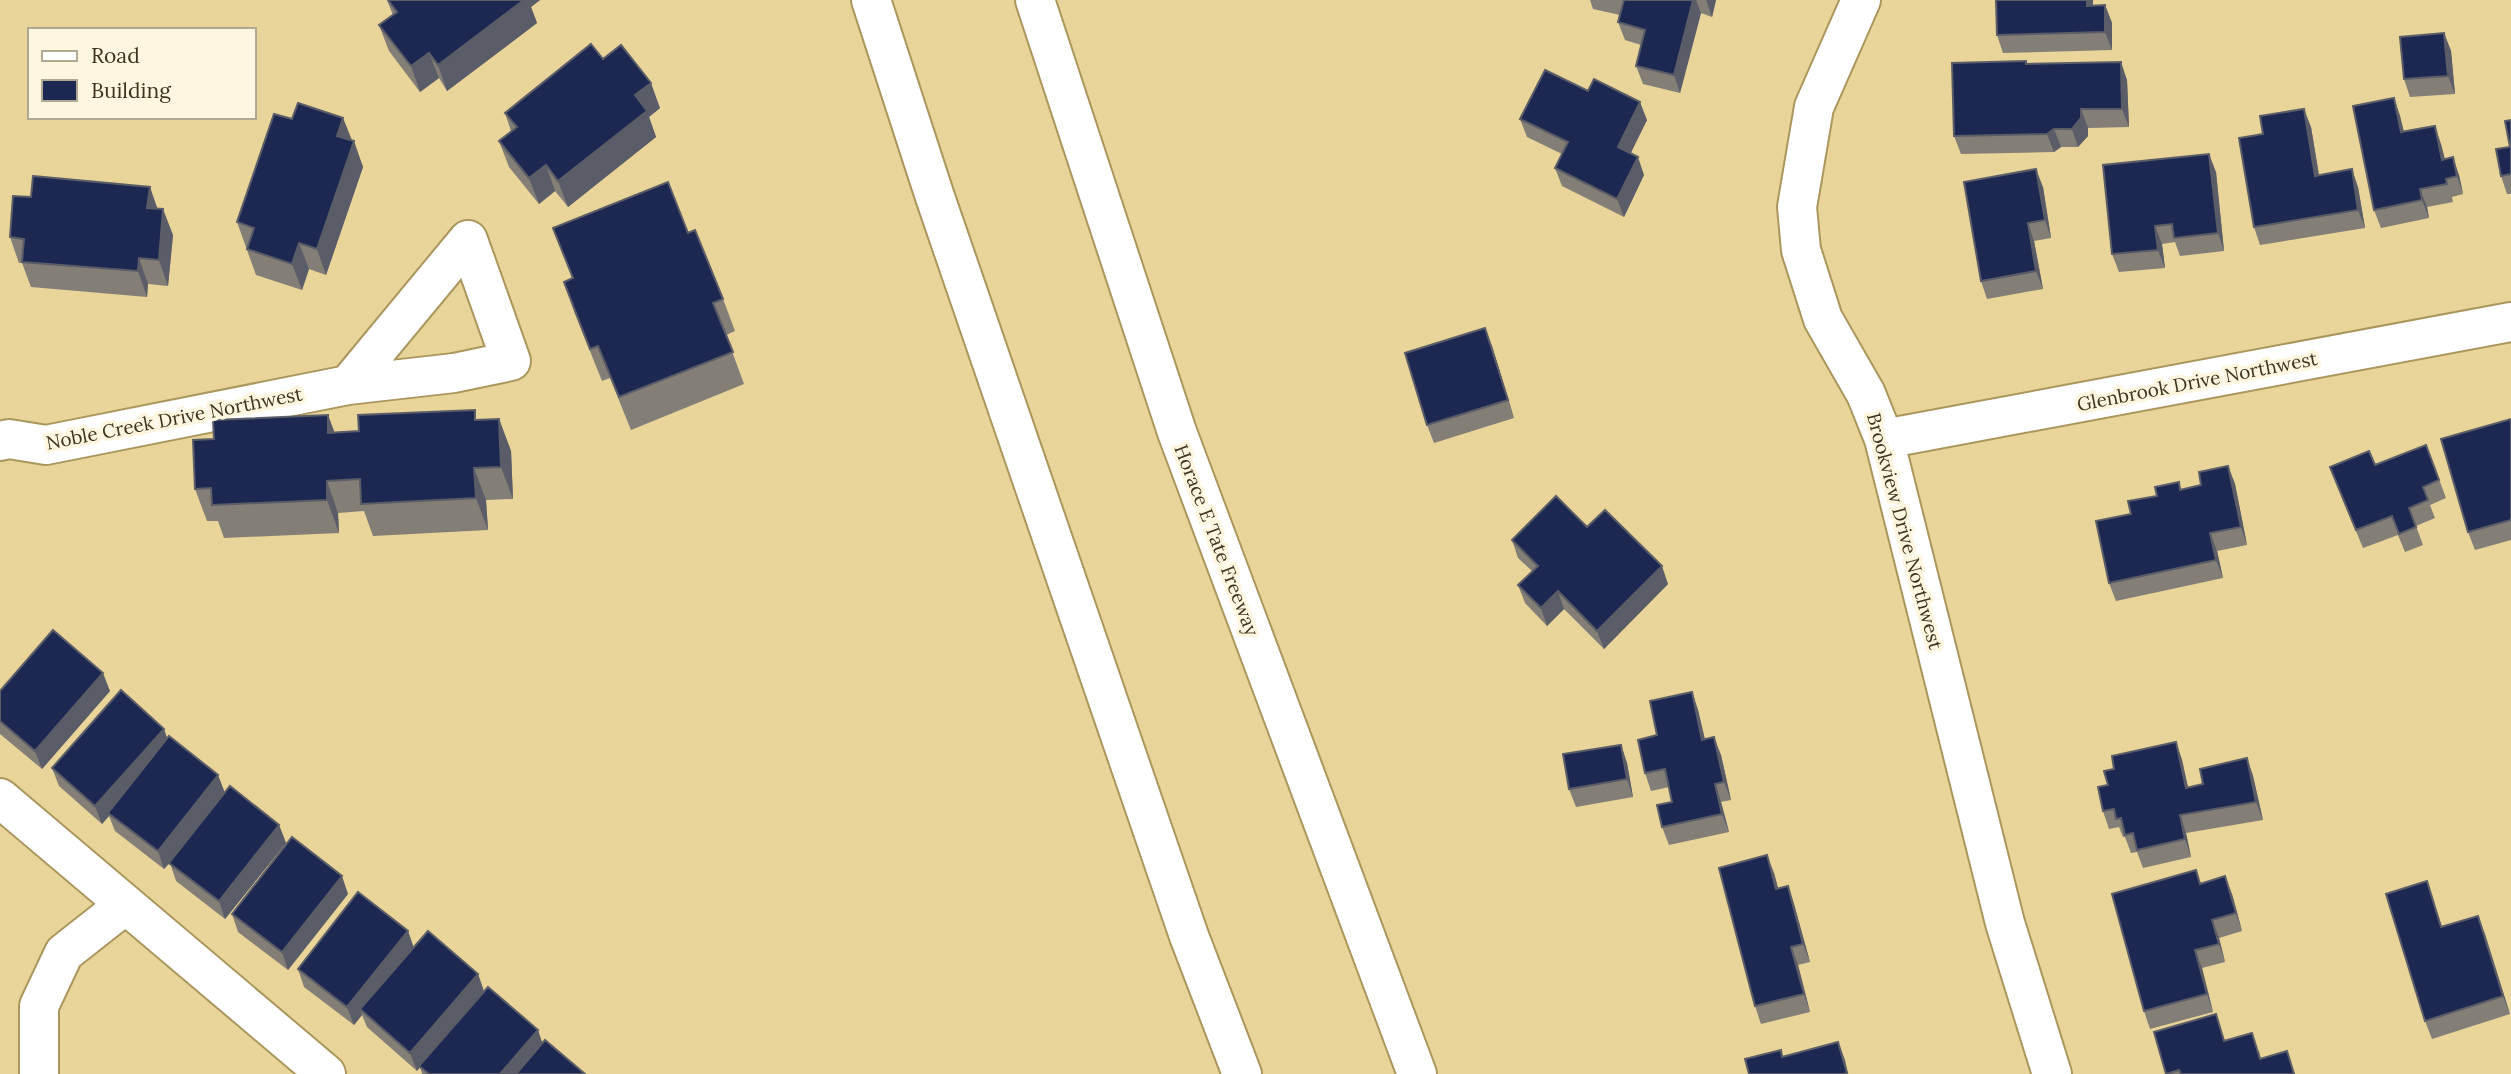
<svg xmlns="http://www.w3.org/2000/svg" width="2511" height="1074" font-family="Lora,serif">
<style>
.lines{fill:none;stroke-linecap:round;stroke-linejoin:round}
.street-casing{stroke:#ab975e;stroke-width:42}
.highway-casing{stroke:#ab975e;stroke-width:42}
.street{stroke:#fff;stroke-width:38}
.highway{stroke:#fff;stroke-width:38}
.wall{fill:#837e76}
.shaded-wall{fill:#5a5c67}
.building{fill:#1d2852;stroke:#5a5c67;stroke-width:2}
.labels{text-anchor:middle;stroke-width:7;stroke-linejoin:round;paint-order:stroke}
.street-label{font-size:19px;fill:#3c341c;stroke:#fef6df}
</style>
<rect width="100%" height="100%" fill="#e9d499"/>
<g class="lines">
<!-- street casing -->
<g class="street-casing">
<path id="street" d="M1861 0 1814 107 1797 207 1801 250 1823 319 1866 394 1884 439 2005 923 2052 1074
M348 385 468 240
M1884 439 2511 322
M0 441 9 439 46 445 348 385 454 373 511 361 468 240
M0 798 326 1074
M39 1074V1006L64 953 125 905"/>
</g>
<!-- highway casing -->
<g class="highway-casing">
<path id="highway" d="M871 0 934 194 1189 936 1242 1074
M1035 0 1177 432 1417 1074"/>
</g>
<!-- street -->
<use href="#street" class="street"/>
<!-- highway -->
<use href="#highway" class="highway"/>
</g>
<!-- wall -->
<path class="wall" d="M387 0H540L531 7 537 23 447 91 439 78 420 92 389 51 379 25 393 15Z
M1590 0H1716L1712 17 1701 13 1680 93 1643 84 1636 66 1641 45 1625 40 1618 22 1620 15 1593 9Z
M1996 0H2093V6L2105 5 2112 23V50L2003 53 1997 35Z
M2444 33 2451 51 2455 94 2410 97 2404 79Z
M603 59 660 108 649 117 656 137 568 207 555 191 539 204 509 167 499 141 511 131 505 113Z
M2027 64 2127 80 2129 127 2088 128V136L2078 147H2061L2054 152 1961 154 1954 136Z
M2394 98 2400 116 2404 132 2441 144 2445 159 2459 175 2463 194 2452 197 2453 202 2427 207 2429 218 2381 228 2374 210Z
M343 118 363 167 326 275 309 269 302 290 256 275 237 222 292 119Z
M1520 119 1647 120 1630 153 1644 175 1624 217 1562 186 1555 168 1562 154 1527 137Z
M2511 120V194H2507L2501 176 2510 147Z
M2311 127 2319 175 2358 187 2365 228 2260 245 2254 227Z
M2216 172 2224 251 2180 256 2175 242 2162 244 2165 268 2119 272 2112 254Z
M2043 187 2051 238 2034 241 2043 289 1987 299 1981 281Z
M158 209 173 235 168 286 148 284 147 297 31 287 22 263H19L10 237Z
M553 228 688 233 723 299 735 331 726 335 744 384 631 430 610 378 602 381 575 314 564 282 572 278Z
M1492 346 1514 418 1434 443 1427 425Z
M328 415 334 432 359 431 499 419 511 451 513 499 486 500 488 530 373 536 364 511 338 513 339 533 224 538 218 521H207L195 489 214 439Z
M2511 419V540L2475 550 2468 532Z
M2426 445 2446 498 2430 505 2435 518 2416 526 2423 545 2405 552 2398 535 2363 548 2330 467 2375 465Z
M2228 466 2235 484 2247 545 2217 551 2223 578 2116 601 2109 583 2131 514 2157 496 2179 482 2181 489 2201 485Z
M1587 527 1668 584 1604 649 1564 609 1547 626 1525 603 1518 585 1532 571 1518 558 1512 540Z
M0 691H110L42 769 0 734Z
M1692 692 1698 710 1705 739 1721 755 1731 800 1721 802 1729 832 1669 845 1662 827 1672 802 1669 787 1651 791 1645 773 1657 735Z
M164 729 167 738 218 775 224 792 279 825 286 843 225 919 176 881 170 863 164 869 115 831 109 816 102 824 59 786 52 768Z
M2176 742 2182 760 2188 787 2203 784 2247 758 2253 776 2263 820 2186 833 2191 857 2143 868 2137 852 2131 853 2125 837H2123L2119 827 2109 829 2103 811 2108 785 2114 769Z
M1621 745 1627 763 1633 797 1576 807 1569 789Z
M2196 870 2200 883 2232 894 2242 931 2219 938 2225 962 2202 968 2213 1012 2150 1029 2144 1011Z
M1774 873 1778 888 1788 886 1794 904 1810 962 1798 965 1810 1012 1761 1024 1755 1006Z
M2427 881 2442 927 2478 916 2510 1014 2432 1039 2425 1021Z
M348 894 288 970 238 932 232 914Z
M408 931 414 948 478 974 484 991 538 1030 542 1043 585 1074H422L420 1067 417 1071 367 1027 362 1015 354 1025 304 987 298 969Z
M2216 1014 2225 1041 2259 1051 2261 1059 2287 1051 2295 1074H2166Z"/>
<!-- shaded-wall -->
<path class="shaded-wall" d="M523 0H540L531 7 537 23 447 91 438 65Z
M1693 0H1696L1701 13 1680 93 1674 75Z
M1706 0H1716L1712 17Z
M2087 0H2093V24L2087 6Z
M2105 5 2112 23V50L2105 32Z
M2444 33 2451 51 2455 94 2448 76Z
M429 53 439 78 420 92 411 66Z
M2121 62 2127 80 2129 127 2122 109Z
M651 83 660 108 649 117 656 137 568 207 558 181 635 95Z
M2394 98 2400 116 2408 150 2401 132Z
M1640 102 1647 120 1625 165 1618 147Z
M2081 109 2088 128V136L2078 147 2072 129Z
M2304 109 2311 127 2322 194 2315 176Z
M343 118 353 144 337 136Z
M2435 126 2441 144 2449 178 2442 160Z
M2054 129 2061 147 2054 152 2047 134Z
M354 141 363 167 326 275 317 249Z
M2209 154 2216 172 2224 251 2218 233Z
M1638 157 1644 175 1624 217 1617 199Z
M2453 157 2459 175 2463 194 2457 176Z
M546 165 555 191 539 204 529 178Z
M2036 169 2043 187 2051 238 2045 220Z
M2352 169 2358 187 2365 228 2358 210Z
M150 187 159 213 147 208Z
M2420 189 2427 207 2429 218 2422 200Z
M163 209 173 235 168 286 159 260Z
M2028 223 2034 241 2043 289 2036 271Z
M2155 226 2162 244 2165 268 2158 250Z
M299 243 309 269 302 290 292 264Z
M139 258 148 284 147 297 138 271Z
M1485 328 1492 346 1514 418 1508 400Z
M328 415 340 447 328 433Z
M499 419 511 451 513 499 501 467Z
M2228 466 2235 484 2247 545 2241 527Z
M474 468 486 500 488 530 476 498Z
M327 481 338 513 339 533 327 500Z
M2210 533 2217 551 2223 578 2216 560Z
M1662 566 1668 584 1604 649 1597 631Z
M1558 591 1564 609 1547 626 1541 608Z
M103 673 110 691 42 769 35 751Z
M1692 692 1698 710 1709 758 1702 740Z
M164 729 170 747 108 813 109 816 102 824 95 806Z
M1714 737 1721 755 1731 800 1724 782Z
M2176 742 2182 760 2192 806 2186 788Z
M1621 745 1627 763 1633 797 1627 779Z
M2247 758 2253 776 2263 820 2256 802Z
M218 775 225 793 164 869 158 851Z
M1715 784 1721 802 1729 832 1722 814Z
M2180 815 2186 833 2191 857 2185 839Z
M279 825 286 843 225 919 219 901Z
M1767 855 1774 873 1783 907 1776 889Z
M342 876 348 894 288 970 282 952Z
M2225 876 2232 894 2242 931 2236 913Z
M1788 886 1794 904 1810 962 1803 944Z
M2478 916 2485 934 2510 1014 2503 996Z
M2212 920 2219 938 2225 962 2219 944Z
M408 931 414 949 360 1009 362 1015 354 1025 347 1007Z
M1791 947 1798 965 1810 1012 1804 994Z
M2195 950 2202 968 2213 1012 2207 994Z
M478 974 484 992 417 1071 410 1053Z
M538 1030 544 1048 522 1074H500Z
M1838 1042 1845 1060 1848 1074 1847 1073Z"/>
<!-- building -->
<path class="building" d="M388 0H524L438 65 429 53 411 66 379 25 397 12Z
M1624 0H1693L1674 75 1636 66 1645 30 1618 22Z
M1996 0H2087V6L2105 5V32L1997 35Z
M2444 33 2448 76 2404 79 2400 37Z
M591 44 603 59 621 45 651 83 635 95 647 111 558 181 546 165 529 178 499 141 517 127 505 113Z
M2026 61V64L2121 62 2122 109H2081V118L2072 129H2054L2047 134 1954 136 1952 63Z
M1545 70 1588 91 1594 79 1640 102 1618 147 1638 157 1617 199 1555 168 1568 142 1520 119Z
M2394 98 2401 132 2435 126 2442 160 2453 157 2457 176 2446 179 2447 184 2420 189 2422 200 2374 210 2353 106Z
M298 103 343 118 337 136 354 141 317 249 299 243 292 264 247 249 254 228 237 222 274 114 292 119Z
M2304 109 2315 176 2352 169 2358 210 2254 227 2239 138 2263 134 2260 116Z
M2511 120V174L2501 176 2496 149 2510 147 2505 121Z
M2209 154 2218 233 2174 238 2172 224 2155 226 2158 250 2112 254 2103 165Z
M2036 169 2045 220 2028 223 2036 271 1981 281 1964 182Z
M33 176 150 187 147 208 163 209 159 260 139 258 138 271 22 262 24 239 10 237 13 196 31 197Z
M668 182 688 233 695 230 723 299 713 303 733 352 619 397 598 346 590 349 564 282 573 278 553 228Z
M1485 328 1508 400 1427 425 1405 353Z
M475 410V420L499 419 501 467 474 468 476 498 361 504 360 479 327 481V500L212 505 211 488 195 489 193 440 214 439 213 420 328 415V433L359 431 358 415Z
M2511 419V520L2468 532 2441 439Z
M2426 445 2439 480 2423 487 2428 500 2409 508 2416 527 2399 534 2392 516 2356 530 2330 467 2369 451 2375 465Z
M2228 466 2241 527 2210 533 2216 560 2109 583 2096 521 2131 514 2128 501 2157 496 2155 487 2179 482 2180 490 2201 485 2199 472Z
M1556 496 1587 527 1605 510 1662 566 1597 631 1558 591 1541 608 1518 585 1538 566 1512 540Z
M53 630 103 673 35 751 0 721V691Z
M121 690 164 729 95 806 52 768Z
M1692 692 1702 740 1714 737 1724 782 1715 784 1722 814 1662 827 1657 805 1672 802 1665 769 1645 773 1638 740 1657 735 1650 701Z
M169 736 218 775 158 851 108 813Z
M2176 742 2186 788 2203 784 2200 769 2247 758 2256 802 2180 815 2185 839 2137 850 2133 833 2125 835 2121 818 2116 819 2114 809 2103 811 2098 787 2108 785 2104 771 2114 769 2112 756Z
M1621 745 1627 779 1569 789 1563 754Z
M230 786 279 825 219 901 169 863Z
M292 837 342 876 282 952 232 914Z
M1767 855 1776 889 1788 886 1803 944 1791 947 1804 994 1755 1006 1719 868Z
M2196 870 2200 884 2225 876 2236 913 2212 920 2219 944 2195 950 2207 994 2144 1011 2112 894Z
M2427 881 2441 927 2478 916 2503 996 2425 1021 2386 894Z
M358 892 408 931 347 1007 298 969Z
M428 931 478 974 410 1053 360 1009Z
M488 987 538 1030 500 1074H429L419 1066Z
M2216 1014 2224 1041 2252 1033 2260 1059 2287 1051 2294 1074H2181L2179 1070 2166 1074 2154 1032Z
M545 1040 585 1074H516Z
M1838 1042 1847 1073 1843 1074H1749L1745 1059 1781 1050 1782 1057Z"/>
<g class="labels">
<!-- street labels -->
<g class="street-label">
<text transform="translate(2197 381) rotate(-11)" y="7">Glenbrook Drive Northwest</text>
<text transform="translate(174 418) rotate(-11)" y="7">Noble Creek Drive Northwest</text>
<text transform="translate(1905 531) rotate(75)" y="7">Brookview Drive Northwest</text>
<text transform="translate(1217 540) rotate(69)" y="7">Horace E Tate Freeway</text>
</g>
</g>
<!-- legend -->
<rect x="28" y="28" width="228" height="91" fill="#fef6df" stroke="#b0a891" stroke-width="2"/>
<rect x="42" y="51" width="35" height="10" fill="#ffffff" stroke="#b0a891" stroke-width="2"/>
<text x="91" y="63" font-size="21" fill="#3c341c">Road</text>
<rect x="42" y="80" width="35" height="21" fill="#1d2852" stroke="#b0a891" stroke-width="2"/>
<text x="91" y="98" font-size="21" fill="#3c341c">Building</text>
</svg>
